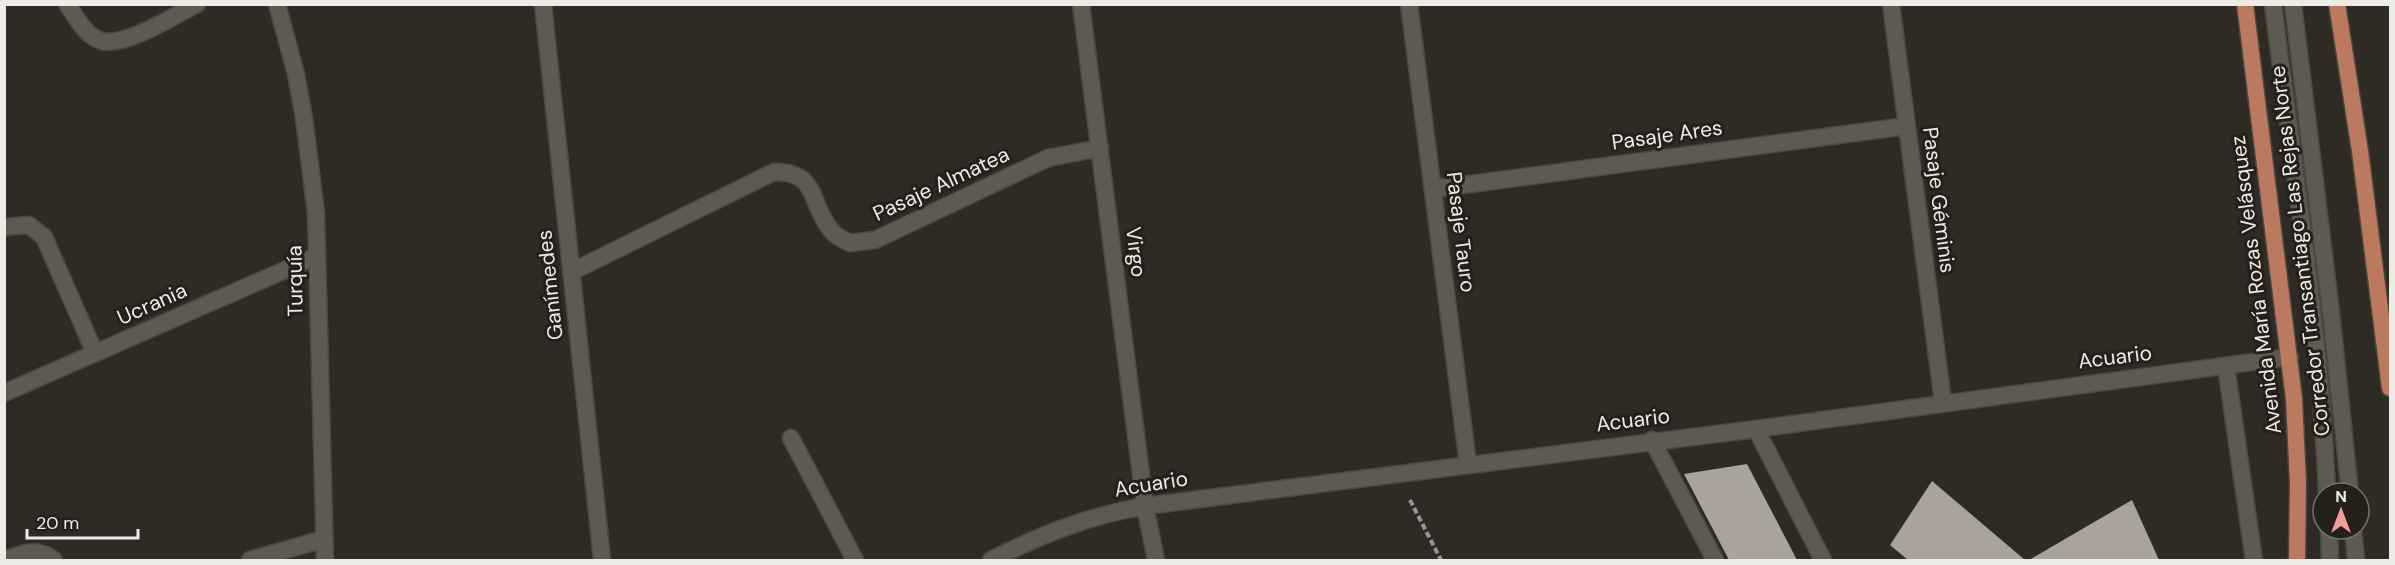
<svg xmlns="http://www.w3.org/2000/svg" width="2395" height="565" font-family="'DM Sans',sans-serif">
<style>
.building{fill:#a9a39a}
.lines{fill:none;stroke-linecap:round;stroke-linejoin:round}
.service-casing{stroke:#494740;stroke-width:19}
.minor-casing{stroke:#494740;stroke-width:19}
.primary-casing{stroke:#494740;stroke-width:19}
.path{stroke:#96948e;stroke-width:4;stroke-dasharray:6 3;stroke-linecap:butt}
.service{stroke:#5c5a51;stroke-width:16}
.minor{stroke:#5c5a51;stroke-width:16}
.primary{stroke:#bb795f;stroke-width:16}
.labels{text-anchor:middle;stroke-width:6;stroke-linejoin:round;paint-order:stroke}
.street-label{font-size:21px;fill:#ecebe6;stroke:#232119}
</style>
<rect width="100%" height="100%" fill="#2d2b23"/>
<!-- building -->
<path class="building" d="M1747 464 1797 560H1729L1684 474Z
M1932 481 2025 560H1908L1890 545Z
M2132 500 2159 560H2029Z"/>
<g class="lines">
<!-- service casing -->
<g class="service-casing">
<path id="service" d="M2273 4C2293 167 2320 329 2327 493
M2293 4 2331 312 2350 493
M1756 429 1823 560
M2329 529 2330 560
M2353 529 2356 560"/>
</g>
<!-- minor casing -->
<g class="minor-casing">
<path id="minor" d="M67 4C76 17 86 37 102 41 126 47 175 15 197 4
M277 4 296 74 304 118 316 213 325 560
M543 4 602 560
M1081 4 1145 506 1156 560
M1409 4 1468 464
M1891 4 1943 402
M1433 189 1907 126
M4 227 29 225 44 237 95 353
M571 272 774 172C820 172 808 203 831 230 835 236 844 240 850 243L875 240 1048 158 1100 148
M2226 366 2254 560
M4 393 317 256
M791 438 855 560
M1652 440 1715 560
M5 560C23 553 37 547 54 560
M250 560 324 539
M991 560C1043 534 1088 516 1145 506L1756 429 2290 357"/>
</g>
<!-- primary casing -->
<g class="primary-casing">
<path id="primary" d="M2245 4 2294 399 2298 483 2297 560
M2337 4 2360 151 2390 388"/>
</g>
<!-- path -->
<path class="path" d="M1410 500 1441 560
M2389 560H2390"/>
<!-- service -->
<use href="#service" class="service"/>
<!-- minor -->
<use href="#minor" class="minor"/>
<!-- primary -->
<use href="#primary" class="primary"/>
</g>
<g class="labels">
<!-- street labels -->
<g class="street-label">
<text transform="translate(1667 135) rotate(-8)" y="7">Pasaje Ares</text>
<text transform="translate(941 184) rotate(-25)" y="7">Pasaje Almatea</text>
<text transform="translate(1939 200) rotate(83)" y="7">Pasaje Géminis</text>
<text transform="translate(1461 232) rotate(83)" y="7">Pasaje Tauro</text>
<text transform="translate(2300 251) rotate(-97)" y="7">Corredor Transantiago Las Rejas Norte</text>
<text transform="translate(1136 252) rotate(83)" y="7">Virgo</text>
<text transform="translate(295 281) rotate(-91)" y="7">Turquía</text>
<text transform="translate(550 285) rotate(-96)" y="7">Ganímedes</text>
<text transform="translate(2256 285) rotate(-97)" y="7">Avenida María Rozas Velásquez</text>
<text transform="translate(152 304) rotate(-24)" y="7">Ucrania</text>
<text transform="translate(2115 357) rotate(-7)" y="7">Acuario</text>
<text transform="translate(1633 420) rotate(-7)" y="7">Acuario</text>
<text transform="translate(1151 484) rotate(-9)" y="7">Acuario</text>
</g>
</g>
<!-- border -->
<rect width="2395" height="565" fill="none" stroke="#ecebe6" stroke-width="12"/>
<!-- north arrow -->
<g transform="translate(2341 511)"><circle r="28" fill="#232119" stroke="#73726b" stroke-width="1.5"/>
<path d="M0-4.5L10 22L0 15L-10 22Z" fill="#f59b9e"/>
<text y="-9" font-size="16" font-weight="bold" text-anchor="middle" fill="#ecebe6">N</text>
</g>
<!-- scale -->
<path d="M27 529v9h111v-9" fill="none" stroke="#ecebe6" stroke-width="3"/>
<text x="36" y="529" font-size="18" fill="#ecebe6" stroke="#232119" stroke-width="4.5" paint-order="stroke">20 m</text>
</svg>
